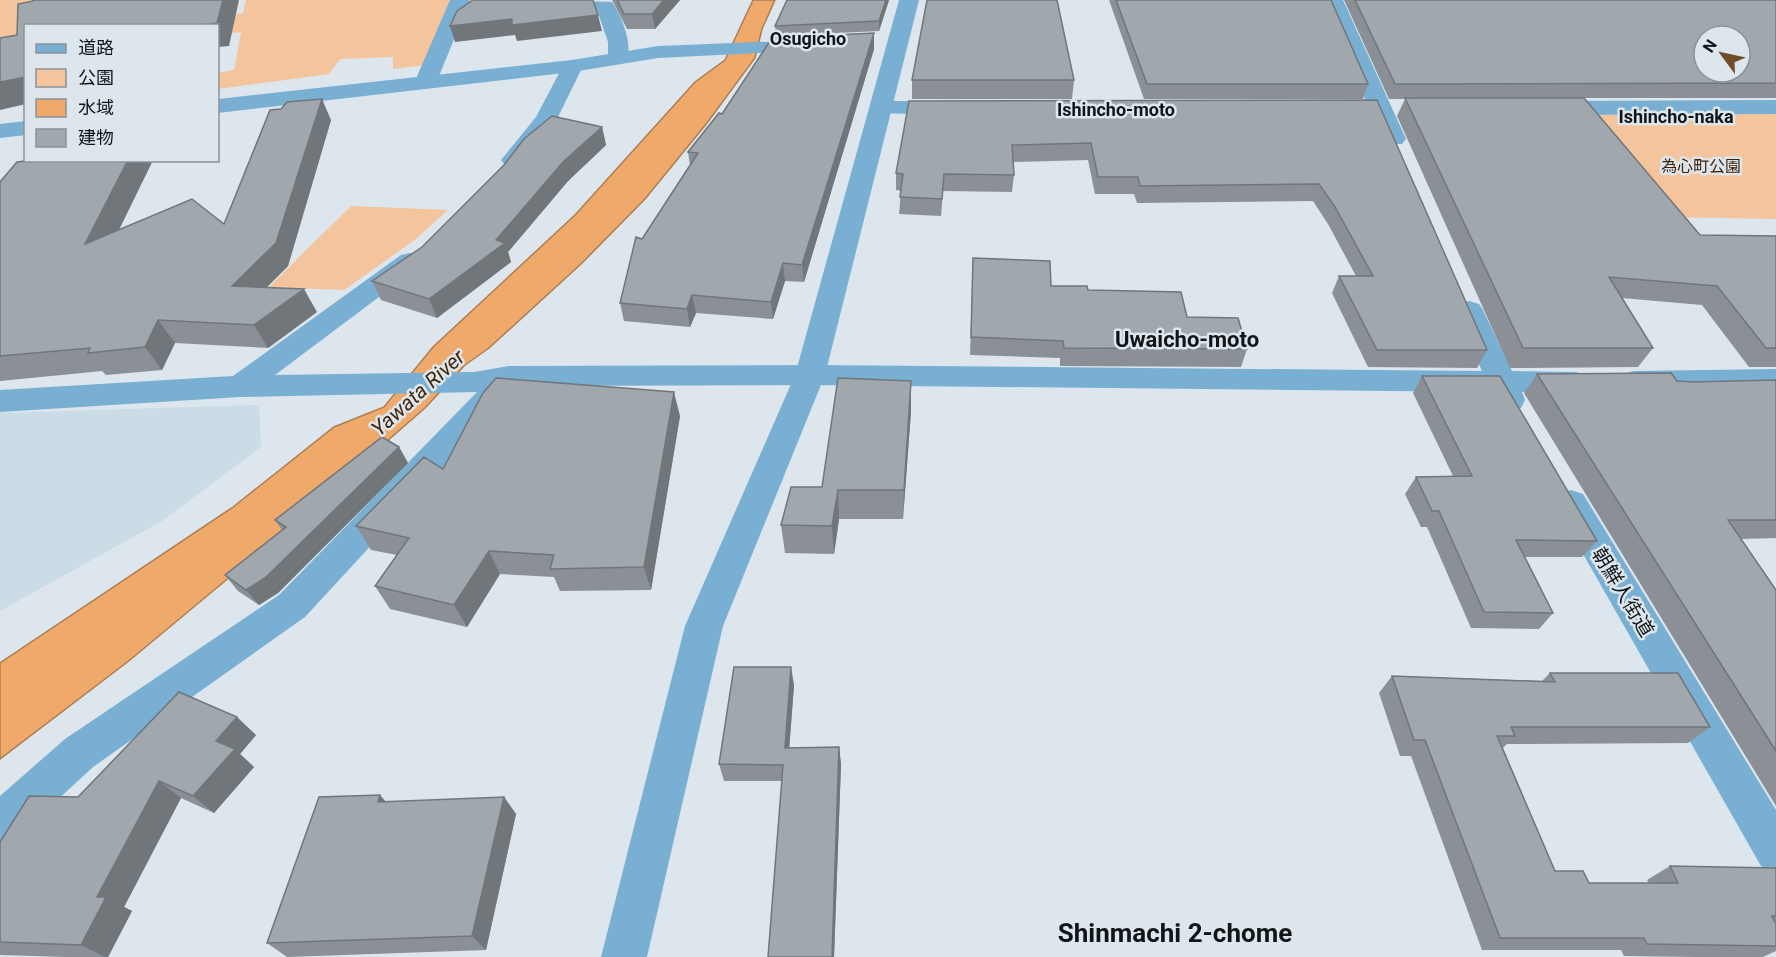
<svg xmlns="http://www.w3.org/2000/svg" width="1776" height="957" font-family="Roboto,'Noto Sans JP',sans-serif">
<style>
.built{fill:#ccdce7}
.green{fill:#f4c59c}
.water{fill:#efaa6b;stroke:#ad7d52;stroke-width:1.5}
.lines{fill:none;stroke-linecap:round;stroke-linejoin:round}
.minor{fill:#78afd3;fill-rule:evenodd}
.tertiary{fill:#78afd3;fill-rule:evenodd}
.wall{fill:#8a9096}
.shaded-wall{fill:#70767a}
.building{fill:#a0a8ae;stroke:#70767a;stroke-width:1.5;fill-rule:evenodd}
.labels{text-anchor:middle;stroke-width:5;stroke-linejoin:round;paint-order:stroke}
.far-park-label{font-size:16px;fill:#3e2306;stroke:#dce6ec}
.far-quarter-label{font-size:18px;font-weight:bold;fill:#121517;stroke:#dce6ec}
.street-label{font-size:20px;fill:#121517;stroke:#dce6ec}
.water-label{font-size:21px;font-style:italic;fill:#45290e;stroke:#dce6ec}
.quarter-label{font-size:22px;font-weight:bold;fill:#121517;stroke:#dce6ec}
.near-neighbourhood-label{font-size:26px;font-weight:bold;fill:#121517;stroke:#dce6ec}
</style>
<rect width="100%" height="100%" fill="#dce6ec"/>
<!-- built -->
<path class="built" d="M259 405 261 447 162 521 0 611V413Z"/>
<!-- green -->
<path class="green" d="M0 0H125L25 17 15 48 0 51Z
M246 0H450L434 64 393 69V57L340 59 329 74 218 89V73L234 70 241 32 218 35V26H193V20L243 13Z
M1776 114V219L1667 217 1584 115Z
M351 206 448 210 416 239 344 290 269 287Z"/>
<!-- water -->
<path class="water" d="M753 0H775L762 29 755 58 707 123 645 199 581 264 489 348 465 365 425 408 255 556 130 660 0 759V663L233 507 334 427 384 407 433 347 575 215 695 82 725 60Z"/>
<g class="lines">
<!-- minor -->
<path class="minor" d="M450 0H470L437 81 434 86H418L415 81Z
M558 0 612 2C621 15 635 47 625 61H611L608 57V42L597 10 561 4Z
M1323 0H1343L1406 139 1402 144H1386L1382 139Z
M572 60 579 62 583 66 557 119 521 165H505L501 160 536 117 565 62Z
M1776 100V114L1547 115 1539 113 1536 108 1539 103 1547 101Z
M881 101H952L960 103 963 108 960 113 952 115 873 113 870 108 873 103Z
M410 253 419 255 423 261 419 267 275 375 474 372 509 366 810 365 1482 371 1455 310 1459 304 1469 301 1479 304 1483 310 1512 371 1576 372 1587 375 1591 382 1587 389 1576 392H1522L1525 400 1521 408 1510 411 1499 408 1491 392 810 385 512 386 513 389 509 396 305 617 93 767 15 839 0 845V796L65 739 279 595 477 392 240 397 0 412V390L233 376 401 255Z
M1776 369V389L1634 391 1623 388 1619 381 1623 374 1634 371Z
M1571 490 1583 494 1776 810V873L1761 866 1554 503 1559 494Z"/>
<!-- tertiary -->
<path class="tertiary" d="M899 0H919L825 375 723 626 647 957H601L685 626 795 375Z
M810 40 817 42 820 46 817 50 658 58 572 72 218 113V99L572 60 658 46Z
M26 121V135L0 138V124Z"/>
</g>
<!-- wall -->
<path class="wall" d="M612 0H680L655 29H627Z
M889 0 879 31 776 36 775 26Z
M1109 0H1331L1368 84 1363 99H1144Z
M1344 0H1776V98H1584L1700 235 1776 236V367H1749L1702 305 1622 298 1653 348 1638 367 1510 368 1397 116 1405 99H1389Z
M874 49 804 282 785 281 773 319 696 313 690 327 624 321 620 303 690 165 688 152 722 114Z
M912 80H1074L1072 99H912Z
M1377 100 1487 350 1477 368 1368 367 1332 293 1339 276H1356L1328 224 1313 201 1137 203 1134 194H1095L1088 160 1013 162 1014 175 1012 192 943 191 941 216 899 214 901 191 896 190V173L909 101Z
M331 120 288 266 267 287 317 312 268 348 175 343 162 370 106 375 102 371 0 381V182L32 160H153L119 229 224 224Z
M602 127 606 145 568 181 508 252 511 262 437 318 381 300 372 281Z
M973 258 1051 286 1088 290 1187 317 1247 349 1241 367 1060 366V358L970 355Z
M1537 374 1693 382 1776 380V538L1741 539 1776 590V806L1524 393Z
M1422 376 1597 541 1582 557H1525L1553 613 1539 629 1471 628 1427 527H1421L1405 494 1416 477 1453 476 1413 393Z
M911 411 903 519H839L834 554 785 553 781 525 822 487Z
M680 416 651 590 560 591 554 577 500 574 467 627 390 609 375 586 397 555 371 550 356 526 443 469Z
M399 447 408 463 278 593 259 605 238 591 225 575 282 530 275 520Z
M1550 673 1710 727 1688 743 1507 744 1503 748 1555 871 1589 883H1649L1647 880 1670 866 1776 868V951L1763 957H1697L1624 956 1621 950H1482L1411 756H1400L1379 693 1392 676 1542 681Z
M794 685 789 748 839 747 841 764 834 957H768L782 781H724L719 764Z
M256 735 240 754 254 767 214 813 181 798 124 907 132 911 108 957H66L0 955V842Z
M504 797 516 814 486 950 287 957 267 943Z"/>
<!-- shaded-wall -->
<path class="shaded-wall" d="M223 0H239L229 46 218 47V26H196Z
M664 0H680L655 29 652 14Z
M886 0H889L879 31V21Z
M598 15 602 31 517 41 515 35 455 42 450 26 512 19Z
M874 33V49L804 282 802 265Z
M26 77V104L0 110V82Z
M322 99 331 120 288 266 246 308 232 286Z
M602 127 606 145 568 181 508 252 511 262 437 318 429 299 496 240 563 162Z
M128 160H153L101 267 85 244Z
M783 263 785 281 773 319 771 302Z
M304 289 317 312 268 348 254 325Z
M692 295 696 313 690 327 687 309Z
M158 320 175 343 162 370 145 347Z
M911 381V411L903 519 904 490Z
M674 392 680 416 651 590 644 567Z
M399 447 408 463 278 593 259 605 246 590Z
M838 490 839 519 834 554 832 526Z
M489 551 500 574 467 627 454 605Z
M791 667 794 685 788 765 785 748Z
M237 717 256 735 240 754 254 767 214 813 193 796 216 741Z
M839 747 841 764 834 957H832Z
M159 781 181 798 124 907 132 911 108 957H105L81 945 97 897Z
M380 795 395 812 378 802Z
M504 797 516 814 486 950 472 936Z"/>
<!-- building -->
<path class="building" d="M33 0H223L217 23 196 26H26V77L0 82V38L17 35 18 4 33 1Z
M473 0H593L598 15 512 25V19L450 26 457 11Z
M617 0H664L652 14H624Z
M787 0H886L879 21 775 26Z
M927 0H1057L1074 80H912Z
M1116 0H1331L1368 84H1147Z
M1355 0H1776V83L1395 84ZM1704 36H1740V72H1704Z
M874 33 802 265 783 263 771 302 692 295 687 309 620 303 636 237 642 239 698 153 688 152 719 113 722 114 772 38Z
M1405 98H1584L1700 235 1776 236V348H1766L1717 286 1609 277 1653 348H1523Z
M322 99 276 243 232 286 304 289 254 325 158 320 145 347 88 353 90 348 0 356V182L17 162 32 160H128L85 244 192 199 224 224 270 110 281 109 287 102Z
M1377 100 1487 350H1377L1339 276H1373L1335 207 1319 184 1140 186 1138 177H1098L1091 143 1012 145 1014 175 944 174 942 199 900 197 903 174 896 173 909 101Z
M552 116 602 127 563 162 496 240 505 243 429 299 372 281 422 247 504 165 524 139Z
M973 258 1050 261 1051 286H1087L1088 290 1181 292 1187 317 1238 318 1247 349 1064 348 1063 341 971 337Z
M1671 373 1677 381 1693 382 1776 380V520H1728L1776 590V751L1537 374Z
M1422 376H1500L1597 541 1516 540 1553 613 1484 612 1439 511H1432L1416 477 1472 476Z
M496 378 674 392 644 567 550 569 554 555 489 551 454 605 375 586 409 538 356 526 424 457 443 469 483 393Z
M838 378 911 381 904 490H838L832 526 781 525 791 487H822Z
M382 437 399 447 265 578 246 590 225 575 286 527 275 520Z
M734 667H791L785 748 839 747 832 957H768L783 765 719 764Z
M1550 673H1678L1710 727H1511L1515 736H1497L1555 871H1583L1589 883H1678L1670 866 1776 868V916H1772L1776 924V946L1647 944 1644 938H1500L1425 740H1414L1392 676 1555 682Z
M179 692 237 717 216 741 235 749 193 796 159 781 97 897H106L81 945 0 942V842L29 796 78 797Z
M380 795 378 802 504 797 472 936 267 943 319 797Z"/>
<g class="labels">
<!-- far-park labels -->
<g class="far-park-label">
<text x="1701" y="172">為心町公園</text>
</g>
<!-- far-quarter labels -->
<g class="far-quarter-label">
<text x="808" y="45">Osugicho</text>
<text x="1116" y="116">Ishincho-moto</text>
<text x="1676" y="123">Ishincho-naka</text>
</g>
<!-- street labels -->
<g class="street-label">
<text transform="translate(1623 592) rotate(59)" y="7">朝鮮人街道</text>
</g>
<!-- water labels -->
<g class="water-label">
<text transform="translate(418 393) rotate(-42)" y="7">Yawata River</text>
</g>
<!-- quarter labels -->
<g class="quarter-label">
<text x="1187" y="347">Uwaicho-moto</text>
</g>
<!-- near-neighbourhood labels -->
<g class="near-neighbourhood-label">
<text x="1175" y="942">Shinmachi 2-chome</text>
</g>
</g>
<!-- legend -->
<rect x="24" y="24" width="195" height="138" fill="#dce6ec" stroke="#8b9297" stroke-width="1.5"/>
<rect x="36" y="44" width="30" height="9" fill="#78afd3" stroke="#8b9297" stroke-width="1.5"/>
<text x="78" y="54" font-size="18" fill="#121517">道路</text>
<rect x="36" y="69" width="30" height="18" fill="#f4c59c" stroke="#8b9297" stroke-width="1.5"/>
<text x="78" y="84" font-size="18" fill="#121517">公園</text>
<rect x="36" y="99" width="30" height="18" fill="#efaa6b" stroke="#8b9297" stroke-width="1.5"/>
<text x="78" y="114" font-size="18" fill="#121517">水域</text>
<rect x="36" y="129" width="30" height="18" fill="#a0a8ae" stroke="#8b9297" stroke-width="1.5"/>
<text x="78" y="144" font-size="18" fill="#121517">建物</text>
<!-- north arrow -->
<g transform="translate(1722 54) rotate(303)"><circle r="28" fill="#dce6ec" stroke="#8b9297" stroke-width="1.5"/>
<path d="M0-4.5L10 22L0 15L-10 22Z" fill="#734d29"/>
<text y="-9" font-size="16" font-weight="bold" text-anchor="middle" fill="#121517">N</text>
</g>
</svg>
